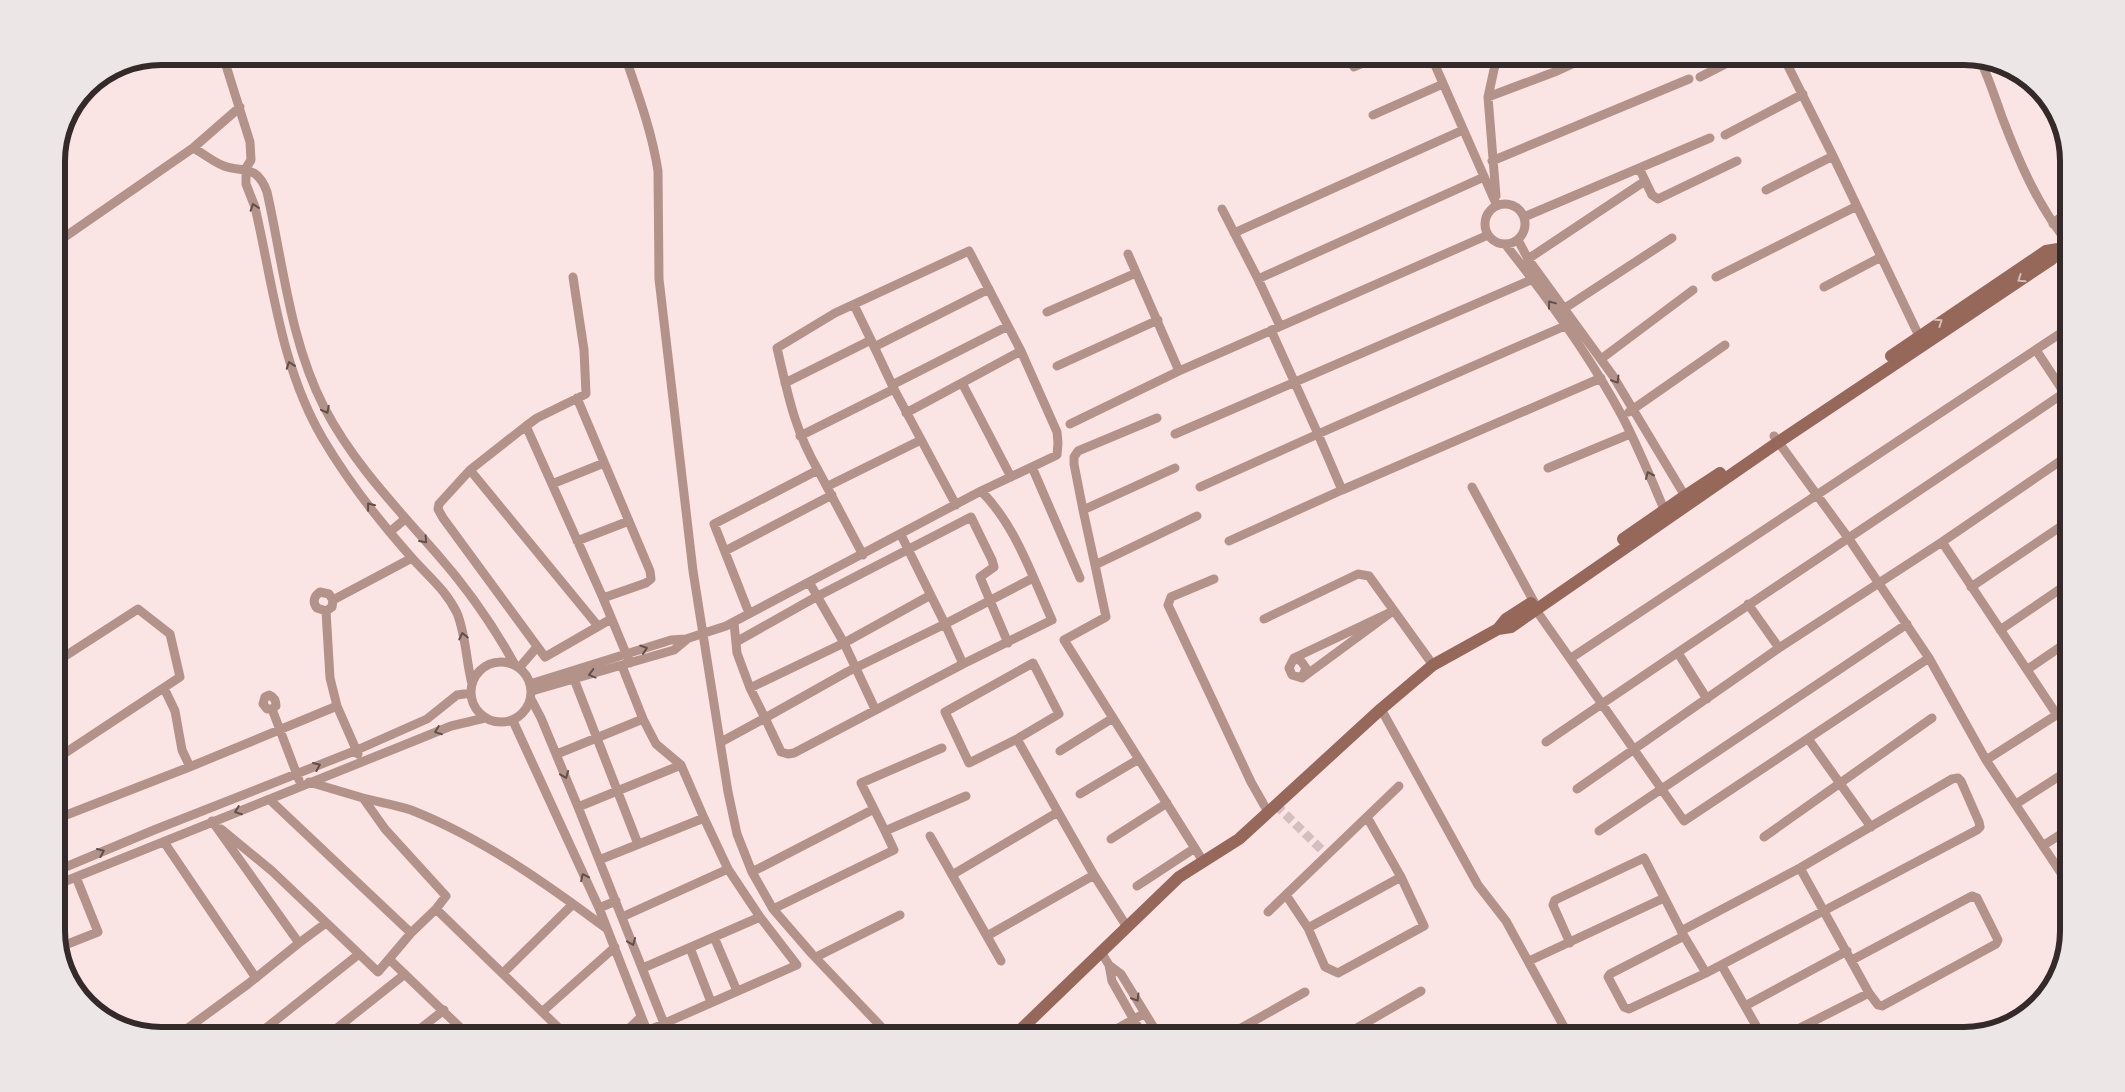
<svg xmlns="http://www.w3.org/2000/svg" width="2125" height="1092" font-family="Georgia,serif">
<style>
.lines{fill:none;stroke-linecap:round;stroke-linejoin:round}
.street-tunnel{stroke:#d3bfbf;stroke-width:9;stroke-dasharray:9 4.5;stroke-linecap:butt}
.street{stroke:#b39389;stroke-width:9}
.secondary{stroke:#96685a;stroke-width:12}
.oneway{stroke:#604f4b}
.oneway2{stroke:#d3bdb8}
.rim{fill:none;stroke:#342a2a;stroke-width:6}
</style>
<rect width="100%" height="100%" fill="#fbe4e4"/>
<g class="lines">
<!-- street-tunnel -->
<path class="street-tunnel" d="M1276 805 1327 855"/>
<!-- street -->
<path class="street" d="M223 56 250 142 251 160 246 168V184L255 207C273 285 281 368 323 439 348 481 379 521 412 558 428 576 446 590 457 613 466 635 466 661 472 684
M625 56C638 94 652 132 658 171L659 279 693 571 728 792 737 834 752 872 874 809 861 783 942 748
M1431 56 1497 206
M1980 60C1989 78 1995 98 2002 117 2019 162 2038 206 2068 243
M1354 67 1379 56
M1700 77 1741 56
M1488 97 1557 71 1590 56
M1373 115 1443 84
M1725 135 1803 94
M193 148C203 153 213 162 224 166 244 173 257 164 267 192 283 263 290 341 324 407 353 463 396 507 437 554 467 588 493 625 515 665
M1833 156 1919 336
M1492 161 1689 79
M1639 168 1652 195 1658 199 1737 161
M1766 190 1833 156 1783 56
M1496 196 1488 97 1497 56
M1485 224a20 20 0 1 1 40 0a20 20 0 1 1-40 0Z
M1222 209 1258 279 1484 177
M1524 217 1710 138
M2053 224 2069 210
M1234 233 1463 130
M1518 240 1528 259 1613 376 1688 501
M56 243 193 148 240 107
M1505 244C1548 298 1588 353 1621 414 1638 446 1652 481 1666 514
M1528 259 1645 181
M573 277 584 350 586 394 537 418 526 426 603 598 630 663
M1716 277 1857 206
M1258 279 1280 326
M1824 287 1881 257
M1565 308 1672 238
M1047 312 1136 273
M1567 325 1318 434 1342 490 1601 378
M874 347 989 289
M2036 350 2069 400
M1601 359 1693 290
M1057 366 1158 320
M1179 371 1488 235
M785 383 871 340 854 305
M962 383 1011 477
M892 385 1008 326
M894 389 956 505
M577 398 650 571 651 579 646 583 603 598
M1629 412 1725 345
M906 413 1021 351
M1070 424 1179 371 1128 254
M526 426 470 470 439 504 438 509 443 518 545 657 611 619
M1175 434 1533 279
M800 436 894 389 871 340
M1774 436 1849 539 1929 658 1986 760 2069 885
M1032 467 1080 578
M1548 468 1630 434
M470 470 598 626
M818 470C794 429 788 394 777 348L835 313 969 251 1021 351 1057 432 1058 443 1057 455 981 491
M552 484 604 463
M828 486 921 440
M1200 487 1318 434 1271 330
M1472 487 1534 602
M1083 510 1074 464V457L1078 451 1157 418
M1197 516 1095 565 1106 617 1064 640 1203 861
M391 531 405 519
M901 535 945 624 1033 578
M577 541 629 521
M1229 541 1342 490
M1942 542 2057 715
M725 551 832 495
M1095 565 1083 510 1175 468
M1214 579 1171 597 1168 605 1251 782 1268 812
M809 582 844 643 875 709
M1971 587 2069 521
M333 600 412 558
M1748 604 1779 648
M1536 610 1684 821 1929 658
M326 611 332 607 333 600 329 594 320 592C314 596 312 602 317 608L326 611 330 678 337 706
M1393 611 1302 678 1292 675 1289 668 1294 658Z
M749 613 714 524 818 470 863 555
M1264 619 1358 574 1369 576 1433 665
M734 623 737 653 750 688
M2000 630 2069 583
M736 642 816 597 971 517 992 560 994 567 980 577 1008 643
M1678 653 1707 699
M1294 658 1301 661 1306 668 1302 678
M1571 658 2067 329
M471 692a30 30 0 1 1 60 0a30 30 0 1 1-60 0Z
M56 662 138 609 170 634 180 677 56 759
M1033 663 1059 714 1017 739 969 763 945 712Z
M622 666 643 719
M519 668 537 647
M2028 669 2069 641
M574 679 638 844
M530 684 671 640 686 639 726 626 981 491C1016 526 1032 576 1052 620L963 664 945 624 847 672 765 718 781 752 788 754 794 753 963 664
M164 688 175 711 182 750 190 767
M532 691 674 650 686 640
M531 699 541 718 578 807 669 1036
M272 709 276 706C276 700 274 697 269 695L265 697 263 704 267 709H272L299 780
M1381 709 1478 885 1506 921 1569 1036
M513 721 599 908 649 1036
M1809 740 1871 827
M721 742 765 718 750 688 844 643 929 596
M1546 742C1718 624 1892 510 2064 393
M1060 751 1113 718
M557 754 643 719 656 744 681 765
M1986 760 2069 707
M309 782 363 798
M1577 789 1779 648 1942 542 2069 455
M1080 794 1139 759
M269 799 411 933 389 959 469 1036
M2016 804 2069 770
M578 807 681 765 704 818
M874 809 885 831
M1367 817 1401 877 1308 928 1325 967 1338 973 1424 926 1401 877
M56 819 192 766 337 706 358 754
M221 829 272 871 378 972 389 959
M1599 831 1907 624
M930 836 1001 961
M1764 837 1932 718
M1111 839 1167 803
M164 842 256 978
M2044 845 2069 829
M599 860 704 818 728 869 622 917
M1800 868 1869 993 1878 1005 1882 1006 1996 944 1998 940 1977 898 1972 896 1852 960
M728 869 760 917
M56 871 154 830 357 750 427 719 457 695 471 693
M752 872 773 909 894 850 885 831 966 796
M952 875 1058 812 1017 739
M1094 875 1127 927
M56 885 419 739 451 726 485 718
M1137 886 1195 848
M1286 895 1308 928
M599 908 616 901
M773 909 812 954 890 1036
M1268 912 1399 786
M411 933 436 909
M987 936 1094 875 1058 812
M1684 936 1610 974 1608 977 1624 1007 1629 1009 1706 973
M714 937 737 991
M299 943 326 923
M1570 943 1553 905 1555 900 1644 858 1684 936 1706 973 1977 830 1980 827 1979 822 1961 781 1958 778 1952 779 1800 868 1681 931
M60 947 98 932 76 877
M690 948 711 1002
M1101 952 1109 965 1121 974 1159 1036
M816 957 900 915
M1529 961 1664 898
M1109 965 1112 981 1143 1036
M1722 966 1762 1036
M643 968 760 917 797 965 647 1031
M503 973 573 904
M1745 1006 1847 951
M543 1011 615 947
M177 1036 248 984 299 943 212 821
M256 1036 359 954
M327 1036 405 974
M411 1036 444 1010
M567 1036 436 909 446 896 385 829 363 798C378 802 396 805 411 810 482 838 547 884 607 929
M621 1036 641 1017
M1104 1036 1145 1013
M1227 1036 1305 992
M1343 1036 1421 991
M1784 1036 1869 993"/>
<!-- secondary -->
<path class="secondary" d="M1891 356 2046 251 2058 249 2069 244
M1623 539 1685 496 1720 473
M1498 629 1506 619 1531 603
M1014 1036 1179 877 1239 839 1381 709 1433 665 1498 629 1511 627 1777 443 2052 259 2058 249"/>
</g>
<!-- one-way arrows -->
<defs><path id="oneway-chevron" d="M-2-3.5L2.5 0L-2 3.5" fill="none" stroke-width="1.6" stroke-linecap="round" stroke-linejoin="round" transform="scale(1.25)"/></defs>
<g class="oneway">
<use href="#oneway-chevron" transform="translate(254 207) rotate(-108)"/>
<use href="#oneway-chevron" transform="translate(1551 304) rotate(-127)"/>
<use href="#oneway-chevron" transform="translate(290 365) rotate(-110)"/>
<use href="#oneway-chevron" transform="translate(1616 380) rotate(58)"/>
<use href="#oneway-chevron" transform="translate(326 410) rotate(62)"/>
<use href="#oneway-chevron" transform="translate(1649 475) rotate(-114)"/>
<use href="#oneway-chevron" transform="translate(370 506) rotate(-128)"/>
<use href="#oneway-chevron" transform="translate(424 540) rotate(48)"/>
<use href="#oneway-chevron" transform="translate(463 636) rotate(-102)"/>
<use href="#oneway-chevron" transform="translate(644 649) rotate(-18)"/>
<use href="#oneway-chevron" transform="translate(592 674) rotate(165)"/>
<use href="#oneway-chevron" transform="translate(438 731) rotate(159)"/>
<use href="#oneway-chevron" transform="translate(317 766) rotate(-23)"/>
<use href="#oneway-chevron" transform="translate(565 775) rotate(68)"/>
<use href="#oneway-chevron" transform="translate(238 811) rotate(159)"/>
<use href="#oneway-chevron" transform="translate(101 852) rotate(-23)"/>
<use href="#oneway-chevron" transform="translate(584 877) rotate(-115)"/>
<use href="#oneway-chevron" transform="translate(632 942) rotate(67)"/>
<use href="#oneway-chevron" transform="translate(1136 998) rotate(58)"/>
</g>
<g class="oneway2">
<use href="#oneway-chevron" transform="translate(2021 279) rotate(146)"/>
<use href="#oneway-chevron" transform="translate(1939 322) rotate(-34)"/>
</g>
<!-- crop -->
<path d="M0 0H2125V1092H0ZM161 65H1964A96 96 0 0 1 2060 161V931A96 96 0 0 1 1964 1027H161A96 96 0 0 1 65 931V161A96 96 0 0 1 161 65Z" fill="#ece6e6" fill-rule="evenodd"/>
<path class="rim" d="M161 65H1964A96 96 0 0 1 2060 161V931A96 96 0 0 1 1964 1027H161A96 96 0 0 1 65 931V161A96 96 0 0 1 161 65Z"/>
</svg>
